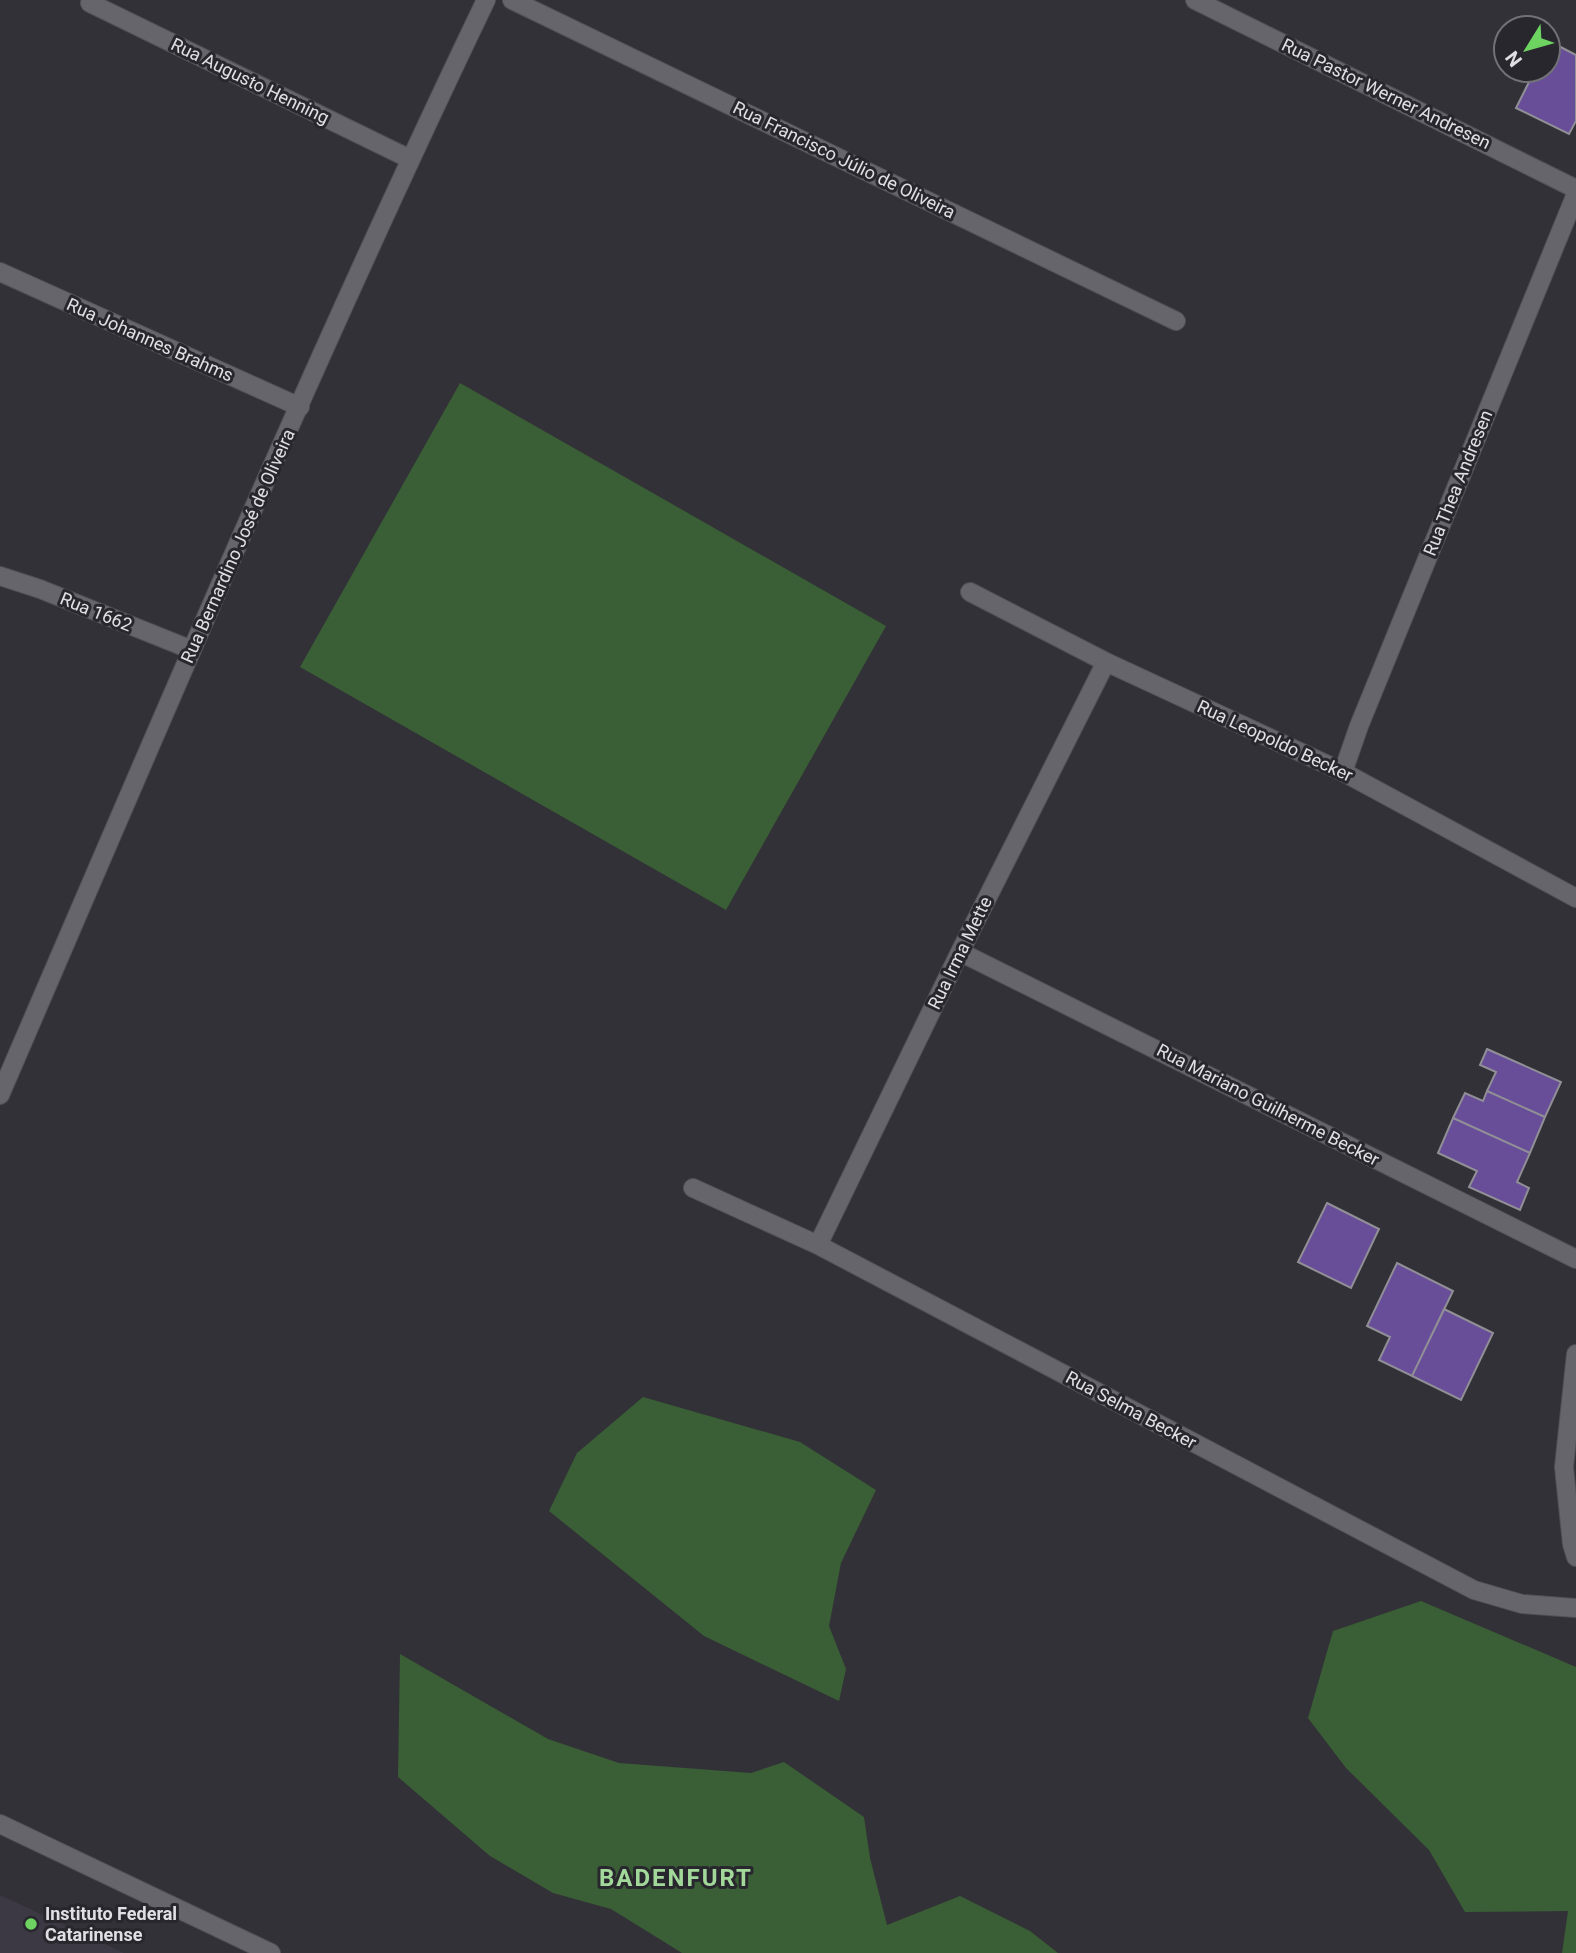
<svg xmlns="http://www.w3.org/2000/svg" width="1576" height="1953" font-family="Roboto,sans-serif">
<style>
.built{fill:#3c3944}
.green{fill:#3a5e35}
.building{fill:#684e99;stroke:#918f96;stroke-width:2}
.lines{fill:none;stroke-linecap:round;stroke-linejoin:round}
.minor-casing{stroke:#515055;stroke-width:20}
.minor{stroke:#67656c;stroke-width:18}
.poi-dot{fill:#6dd361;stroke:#28272d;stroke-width:2.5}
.labels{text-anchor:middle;stroke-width:6;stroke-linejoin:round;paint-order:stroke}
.street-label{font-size:18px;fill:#e0dfe3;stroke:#28272d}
.poi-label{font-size:18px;font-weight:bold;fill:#e0dfe3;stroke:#28272d;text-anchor:start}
.district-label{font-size:24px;font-weight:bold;letter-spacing:2px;fill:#a3d89b;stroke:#28272d}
</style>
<rect width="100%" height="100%" fill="#323137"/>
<!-- built -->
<path class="built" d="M0 1895 124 1953H0Z"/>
<!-- green -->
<path class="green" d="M460 383 886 626 726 910 300 667Z
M643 1397 800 1442 876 1490 841 1563 829 1626 846 1669 839 1701 704 1636 549 1511 577 1453Z
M1421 1601 1576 1667V1953H1562L1568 1911 1465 1912 1429 1850 1346 1768 1308 1718 1333 1631Z
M400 1654 548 1739 619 1763 751 1773 784 1762 864 1817 870 1858 887 1925 960 1896 1030 1931 1058 1953H682L611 1909 553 1893 490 1856 398 1777Z"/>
<!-- building -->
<path class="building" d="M1549 41 1576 55V121L1569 134 1516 108 1535 70H1548Z
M1487 1049 1561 1082 1545 1117 1487 1091 1496 1072 1480 1065Z
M1487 1091 1545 1117 1530 1153 1453 1118 1465 1093 1483 1101Z
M1453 1118 1530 1153 1517 1182 1529 1188 1520 1210 1469 1187 1477 1171 1438 1153Z
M1327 1203 1379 1229 1351 1288 1298 1262Z
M1397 1263 1453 1291 1412 1376 1379 1360 1390 1337 1367 1326Z
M1444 1309 1493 1333 1461 1400 1412 1376Z"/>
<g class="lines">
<!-- minor casing -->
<g class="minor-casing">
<path id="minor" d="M512 0 1176 321
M1195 0 1576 189
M90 3 410 159
M0 272 300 407
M0 576 40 589 192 650
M970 592 1106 662 1343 772 1576 898
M1343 772 1359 726 1576 194
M960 952 1576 1259
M0 1095C158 729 313 360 486 0
M693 1188 818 1245 1474 1590 1522 1604 1576 1608
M818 1245 960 952 1106 662
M1576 1354 1564 1467 1572 1544 1576 1557
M0 1824 271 1953"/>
</g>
<!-- minor -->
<use href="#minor" class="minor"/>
</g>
<!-- markers -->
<circle class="poi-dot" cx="31" cy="1924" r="7"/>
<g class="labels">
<!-- street labels -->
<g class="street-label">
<text transform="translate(250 81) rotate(26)" y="6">Rua Augusto Henning</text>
<text transform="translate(1386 94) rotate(26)" y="6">Rua Pastor Werner Andresen</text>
<text transform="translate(844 160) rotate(26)" y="6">Rua Francisco Júlio de Oliveira</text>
<text transform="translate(150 340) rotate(24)" y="6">Rua Johannes Brahms</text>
<text transform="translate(1458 483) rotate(-68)" y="6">Rua Thea Andresen</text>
<text transform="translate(238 546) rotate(-66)" y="6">Rua Bernardino José de Oliveira</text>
<text transform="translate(96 612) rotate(22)" y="6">Rua 1662</text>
<text transform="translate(1275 741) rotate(25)" y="6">Rua Leopoldo Becker</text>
<text transform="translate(960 953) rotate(-64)" y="6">Rua Irma Mette</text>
<text transform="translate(1268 1105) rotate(27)" y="6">Rua Mariano Guilherme Becker</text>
<text transform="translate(1131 1410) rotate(28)" y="6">Rua Selma Becker</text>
</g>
<!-- poi labels -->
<g class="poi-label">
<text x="45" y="1920">Instituto Federal<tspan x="45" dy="21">Catarinense</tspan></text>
</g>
<!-- district labels -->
<g class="district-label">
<text x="676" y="1886">BADENFURT</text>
</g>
</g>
<!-- north arrow -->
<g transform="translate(1527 49) rotate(233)"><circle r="33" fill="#28272d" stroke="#727176" stroke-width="2"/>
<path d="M0-5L12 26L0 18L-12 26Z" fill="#6dd361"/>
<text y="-10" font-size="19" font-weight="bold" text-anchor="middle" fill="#e0dfe3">N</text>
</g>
</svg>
